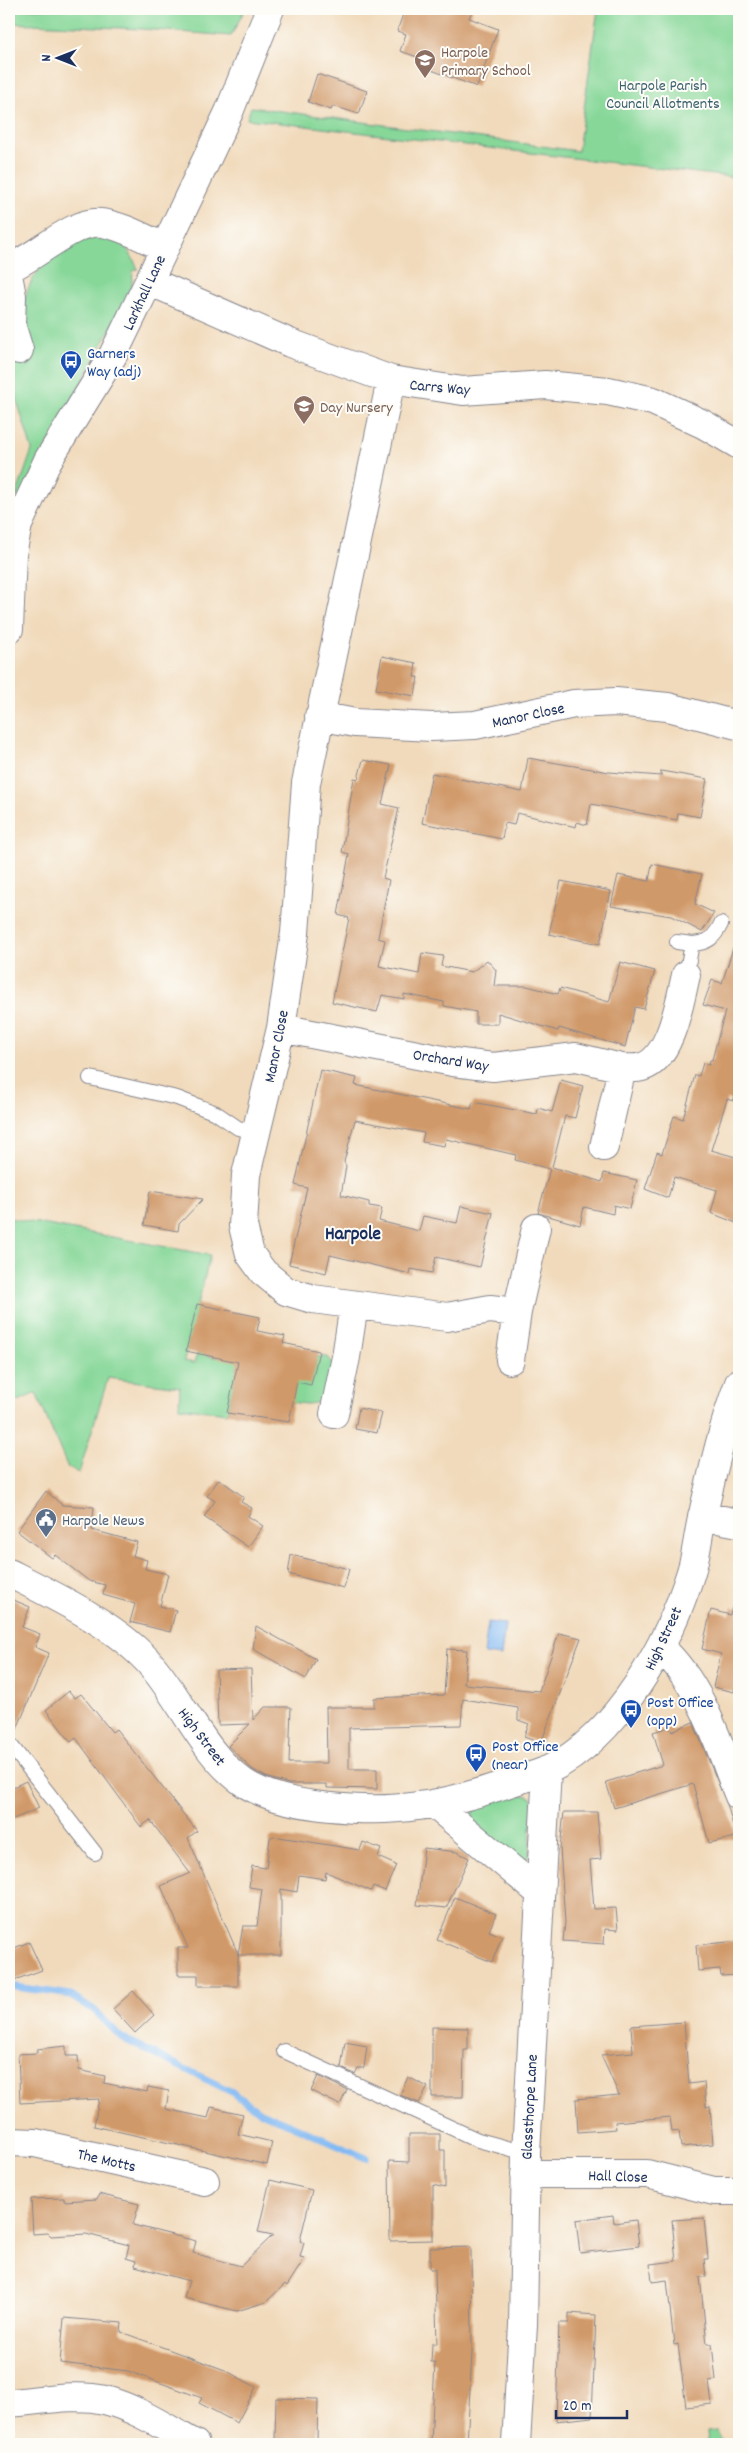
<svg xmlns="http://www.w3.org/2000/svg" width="748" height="2453" font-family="Dekko,sans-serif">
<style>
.green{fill:#86d798;stroke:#50837b}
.water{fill:#83baf3;stroke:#4f74a8}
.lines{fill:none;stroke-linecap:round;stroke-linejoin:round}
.stream{stroke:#83baf3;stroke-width:7}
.building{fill:#d09969}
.service-casing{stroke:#86848c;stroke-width:16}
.minor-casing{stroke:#86848c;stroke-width:30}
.service{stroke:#fff;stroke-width:14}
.minor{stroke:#fff;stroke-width:28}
.labels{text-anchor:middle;stroke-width:4;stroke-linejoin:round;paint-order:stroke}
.education-label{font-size:16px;fill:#785e54;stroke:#fdfcf7;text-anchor:start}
.park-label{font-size:16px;fill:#3b616f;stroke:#fdfcf7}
.street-label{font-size:16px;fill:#1b2f5e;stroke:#fdfcf7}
.transit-label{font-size:16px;fill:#164399;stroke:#fdfcf7;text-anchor:start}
.service-label{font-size:16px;fill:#4e5e75;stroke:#fdfcf7;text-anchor:start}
.quarter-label{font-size:19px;font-weight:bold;fill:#1b2f5e;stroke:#fdfcf7}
</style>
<rect width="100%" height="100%" fill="#fdfcf7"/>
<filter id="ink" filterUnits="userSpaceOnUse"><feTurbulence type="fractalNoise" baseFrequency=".02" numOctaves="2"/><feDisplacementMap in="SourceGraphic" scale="10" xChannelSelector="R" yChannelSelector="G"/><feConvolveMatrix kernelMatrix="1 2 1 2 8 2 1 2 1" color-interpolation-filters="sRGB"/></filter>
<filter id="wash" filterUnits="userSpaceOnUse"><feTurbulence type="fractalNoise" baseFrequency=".0096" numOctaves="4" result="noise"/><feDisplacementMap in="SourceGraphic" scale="20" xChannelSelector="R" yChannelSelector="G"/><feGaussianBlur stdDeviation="1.12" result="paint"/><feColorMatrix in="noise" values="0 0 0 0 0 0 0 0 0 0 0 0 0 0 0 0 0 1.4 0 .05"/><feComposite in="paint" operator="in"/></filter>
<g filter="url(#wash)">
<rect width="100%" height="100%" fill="#f1dabb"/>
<!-- green -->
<path class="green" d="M9 9H245L231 36 142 29 9 23Z
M598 9H739V178L247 119 251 107 578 151Z
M98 236C125 240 127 246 138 269L133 271 131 291 20 497 16 496 32 450 9 374V365L30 357C28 347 24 336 23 326 20 274 52 250 98 236Z
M9 1218 210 1255 184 1361 195 1363 199 1344 205 1355 216 1358 217 1353 328 1357 336 1368 325 1402 307 1404 272 1400 236 1374 227 1413 179 1407 180 1387 108 1378 79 1473 68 1468 36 1393 9 1405Z
M517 1794 529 1796 533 1800 529 1858 519 1860 470 1820 475 1808Z
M717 2430 724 2444H707L706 2431Z"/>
<!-- water -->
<path class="water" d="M488 1622 505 1624 501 1656 484 1654Z"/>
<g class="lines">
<!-- stream -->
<path class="stream" d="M9 1986 71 1995 94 2010 122 2038 232 2092 259 2111 366 2158"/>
</g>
<g id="blocks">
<!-- building -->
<path class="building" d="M405 9H473L469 18 498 29 477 87 426 68 429 61 400 51 406 34 397 31Z
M317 74 367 91 359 114 333 106 331 110 308 102Z
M382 656 416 663 414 677H418L415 696 376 689Z
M528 758 609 772 661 776V771L707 779 700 817 678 813 677 820 591 804 587 825 577 822 576 827 517 813 514 825 505 823 502 839 422 823 432 773 522 792Z
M363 760 391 765 382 804 399 808 383 878 389 880 378 938 385 940 379 966 419 974 422 953 443 956 441 966 472 972 487 960 496 970 494 986H527L558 994 560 988 609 1002 620 962 655 971 644 1009 635 1007 625 1047 559 1028 558 1031 498 1013V1024H476V1012L444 1006V1002L404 994V999L382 995 377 1012 332 1002 349 918 338 915 349 854 342 852 354 778 358 779Z
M652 864 702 874 695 904 714 913 702 932 671 916 611 906 618 875 649 881Z
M561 881 611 891 600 944 549 934Z
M735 942H739V1085L733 1101 727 1099 711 1150 739 1158V1224L711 1213 717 1190 674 1177 668 1198 645 1189 657 1152 662 1154 674 1116 683 1119 695 1075 699 1076 703 1063 709 1065 710 1060H712L725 1011 703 1005 712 980 722 983Z
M320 1070 357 1078 355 1085 471 1109 473 1102 537 1114 538 1108 552 1112 561 1080 583 1086 575 1118 565 1116 552 1167 602 1182 604 1173 637 1180 630 1209 614 1205 613 1214 584 1207 580 1225 538 1213 550 1169 515 1160 516 1155 446 1139 444 1146 422 1142 424 1133 355 1120 344 1162 346 1166 341 1195 369 1202V1206L382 1208 379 1221 419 1231 423 1216 457 1223 461 1206 493 1213 480 1267 436 1257 432 1273 411 1269 410 1274 330 1255 326 1273 289 1264 307 1188 295 1185Z
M150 1191 203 1199 179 1224 178 1231 144 1225Z
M197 1304 260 1317 257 1331 285 1336 283 1343 319 1351 311 1385 297 1382 289 1422 227 1413 238 1362 186 1351Z
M359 1408 382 1413 377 1433 355 1429Z
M219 1479 244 1497 241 1502 252 1508 248 1516 263 1526 248 1547 204 1517 215 1501 207 1496Z
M46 1491 62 1505 94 1507 92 1530 137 1542 133 1556 147 1560 145 1569 168 1574 160 1606 176 1610 170 1632 130 1622 135 1604 103 1595 105 1585 89 1581 55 1555 52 1558 17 1531Z
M291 1555 349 1569 344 1588 288 1574Z
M9 1598 30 1607 22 1627 40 1634 35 1647 49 1653 14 1736 9 1734Z
M732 1607 739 1608V1671L734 1692 713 1687 721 1654 702 1649 711 1610 730 1615Z
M256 1626 316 1659 306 1679 253 1649Z
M559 1633 581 1638 541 1743 524 1737 529 1724 518 1720V1708L463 1699 461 1725 349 1728V1769H377V1789L327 1788V1784H289L266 1777 252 1769 228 1746 250 1724 218 1725 216 1670 251 1669 253 1720 265 1707H291L289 1763H327L326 1707H374V1698L444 1695 447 1649 467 1650 464 1684 539 1691Z
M69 1691 75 1698 81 1694 112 1732 116 1729 197 1831 188 1838 238 1954V1986H198V1975H178V1948H188L161 1886 190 1873 150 1820 141 1827 76 1738 71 1742 46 1710Z
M693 1722 728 1807 736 1837 709 1843 693 1784 614 1808 606 1782 663 1765 653 1732 669 1727 672 1731Z
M26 1781 39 1808 9 1821V1789Z
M564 1812H597L601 1859 590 1860 594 1909 616 1908 618 1930 605 1929 604 1944 563 1941 565 1922 560 1848Z
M273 1836 360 1850 363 1842 381 1849 378 1857 396 1865 385 1891 373 1886 371 1891 326 1872 325 1879 299 1875 297 1892 281 1889V1955H238L243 1926H257L262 1889 249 1887 252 1866 266 1868 270 1838Z
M424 1848 457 1852 469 1858 446 1908 417 1905Z
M455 1897 496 1914 489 1931 502 1936 492 1962 437 1940Z
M739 1941V1975L721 1976 720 1969 698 1971 696 1945Z
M29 1942 42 1970 9 1982V1950Z
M133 1991 154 2015 135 2033 113 2009Z
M684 2022 689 2084 704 2082 706 2107 710 2106 713 2144 681 2147 679 2131 672 2132 670 2117 615 2122 616 2129 578 2132 576 2099 619 2095 601 2055 633 2052 631 2026Z
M432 2027 468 2028V2050H464L463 2097H432Z
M345 2042 367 2046 364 2068H358L355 2074 341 2068Z
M66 2046V2056H78L79 2070 105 2076 104 2083 147 2092 148 2087 169 2091 166 2109 208 2118 211 2107 243 2114 238 2134 272 2142 267 2165 94 2126 99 2099 20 2103 18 2054 37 2053V2049Z
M318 2076 347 2090 340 2105 311 2091Z
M408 2077 428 2087 419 2103 400 2095Z
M409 2134H440V2150H445V2188L433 2185V2240L390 2241 389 2161 409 2162Z
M270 2180 312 2190 300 2241 304 2243 300 2257 305 2258 287 2286 285 2284 266 2302 237 2311 184 2298 189 2281 135 2266 136 2261 126 2258 129 2245 86 2234 51 2236 48 2233 33 2234 31 2199 64 2198V2201L97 2199 99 2194 139 2204 133 2225 196 2241 193 2253 241 2266 273 2235 258 2232Z
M613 2215 614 2223 636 2220 639 2246 580 2253 576 2220Z
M704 2218 708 2259H704L706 2277H700L707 2344H712L716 2380 709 2381 712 2404 686 2407 678 2344 674 2345 667 2280 652 2282 650 2264 676 2261 672 2220Z
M471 2247 472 2352 467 2444H431L435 2362H431L432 2344H437L435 2269H430V2248Z
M569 2313 596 2315 592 2417 556 2421 559 2323H569Z
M64 2318 122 2323 121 2332 225 2370 256 2387 237 2423 199 2403 202 2398 128 2371 60 2363Z
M276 2398 318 2399 317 2441 275 2439Z"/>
</g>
</g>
<g filter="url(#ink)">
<use href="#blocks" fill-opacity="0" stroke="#86848c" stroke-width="1"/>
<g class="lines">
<!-- service casing -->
<g class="service-casing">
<path id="service" d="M677 942 692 944
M686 975 692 944C708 943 714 938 721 924
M90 1078 177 1098 216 1113 238 1128 257 1132
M9 1743 95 1853
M284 2051 478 2140 526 2153"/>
</g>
<!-- minor casing -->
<g class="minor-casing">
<path id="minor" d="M9 268C37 257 74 219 102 223 123 226 145 239 164 247
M9 280 12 296 11 324 19 350
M149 281 290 343 391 380 463 391 545 385 608 391 653 401 703 424 739 445
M391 380 306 783 295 933 281 1028 246 1175 243 1226 250 1254 263 1272 286 1291 313 1299 447 1317 490 1309 517 1312
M9 629 12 554 18 525 48 460 113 355 149 281 229 112 270 9
M319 716 355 723 432 727 475 725 574 704 616 702 668 707 737 725
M281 1028 453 1062 493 1067 576 1057 622 1068
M604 1147 622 1068C628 1068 636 1069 642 1067 671 1059 680 1000 686 975
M510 1360 517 1312 536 1228
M334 1414 346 1357 354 1305
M702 1516 739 1523
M9 1573C55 1596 120 1627 153 1667 184 1704 204 1754 243 1782 282 1809 373 1813 418 1806 452 1802 485 1791 518 1780 528 1777 539 1774 548 1770 618 1736 669 1643 691 1572 697 1553 698 1533 703 1514 713 1470 723 1425 739 1383
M661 1648C702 1685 719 1746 739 1796
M434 1804 540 1893
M9 2142 35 2143 205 2181
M525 2174H647L714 2191H739
M9 2403C40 2401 74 2393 105 2400 138 2409 166 2428 195 2444
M516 2444 523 2325 526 2153 547 1770"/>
</g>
<!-- service -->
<use href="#service" class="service"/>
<!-- minor -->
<use href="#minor" class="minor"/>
</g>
</g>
<!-- icons -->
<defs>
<g id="school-pin" transform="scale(1.125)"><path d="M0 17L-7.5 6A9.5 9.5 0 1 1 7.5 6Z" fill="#8d6e63" stroke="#fdfcf7"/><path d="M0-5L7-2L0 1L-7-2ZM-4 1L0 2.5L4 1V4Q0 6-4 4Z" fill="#fff"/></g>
<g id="bus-pin" transform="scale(1.125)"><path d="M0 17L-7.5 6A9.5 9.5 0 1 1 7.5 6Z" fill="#1a4fb4" stroke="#fdfcf7"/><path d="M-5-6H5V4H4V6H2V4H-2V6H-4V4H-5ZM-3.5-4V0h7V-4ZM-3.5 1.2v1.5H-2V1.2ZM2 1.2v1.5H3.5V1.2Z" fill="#fff"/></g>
<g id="civic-pin" transform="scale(1.125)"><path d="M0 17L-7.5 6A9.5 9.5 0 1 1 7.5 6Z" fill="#5c6f8a" stroke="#fdfcf7"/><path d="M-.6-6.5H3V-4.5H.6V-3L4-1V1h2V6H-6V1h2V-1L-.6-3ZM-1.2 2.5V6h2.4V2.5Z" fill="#fff"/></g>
</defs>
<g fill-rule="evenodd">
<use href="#school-pin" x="425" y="60"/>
<use href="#bus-pin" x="71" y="361"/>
<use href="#school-pin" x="304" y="406"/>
<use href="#civic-pin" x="46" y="1519"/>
<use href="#bus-pin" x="631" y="1710"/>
<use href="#bus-pin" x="476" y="1754"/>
</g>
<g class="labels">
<!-- education labels -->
<g class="education-label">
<text x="441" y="57">Harpole<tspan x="441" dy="18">Primary School</tspan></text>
<text x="320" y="412">Day Nursery</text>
</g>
<!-- park labels -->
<g class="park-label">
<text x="663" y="90">Harpole Parish<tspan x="663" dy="18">Council Allotments</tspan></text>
</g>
<!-- street labels -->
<g class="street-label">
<text transform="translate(143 292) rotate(-65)" y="6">Larkhall Lane</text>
<text transform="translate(440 386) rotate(5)" y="6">Carrs Way</text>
<text transform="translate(528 714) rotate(-12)" y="6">Manor Close</text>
<text transform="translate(275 1046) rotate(-79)" y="6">Manor Close</text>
<text transform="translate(451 1059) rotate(9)" y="6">Orchard Way</text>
<text transform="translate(662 1638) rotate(-65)" y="6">High Street</text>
<text transform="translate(203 1736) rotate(53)" y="6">High Street</text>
<text transform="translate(528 2107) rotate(-87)" y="6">Glassthorpe Lane</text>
<text transform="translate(107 2159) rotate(13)" y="6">The Motts</text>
<text transform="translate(618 2175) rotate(2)" y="6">Hall Close</text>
</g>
<!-- transit labels -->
<g class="transit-label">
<text x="87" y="358">Garners<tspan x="87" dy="18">Way (adj)</tspan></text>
<text x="647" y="1707">Post Office<tspan x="647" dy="18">(opp)</tspan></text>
<text x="492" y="1751">Post Office<tspan x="492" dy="18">(near)</tspan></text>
</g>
<!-- service labels -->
<g class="service-label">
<text x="62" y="1525">Harpole News</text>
</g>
<!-- quarter labels -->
<g class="quarter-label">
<text x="353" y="1239">Harpole</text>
</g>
</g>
<!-- margin -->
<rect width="748" height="2453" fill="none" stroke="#fdfcf7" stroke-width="30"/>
<!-- north arrow -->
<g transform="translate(58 58) rotate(270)" stroke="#fdfcf7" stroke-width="4" paint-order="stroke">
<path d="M0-4L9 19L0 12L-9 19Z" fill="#1b2f5e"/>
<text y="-8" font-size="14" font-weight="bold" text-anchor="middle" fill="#1b2f5e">N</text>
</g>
<!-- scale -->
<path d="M556 2410v8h71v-8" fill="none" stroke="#1b2f5e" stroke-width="2.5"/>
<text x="563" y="2410" font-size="15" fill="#1b2f5e" stroke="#fdfcf7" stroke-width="4" paint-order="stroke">20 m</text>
</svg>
